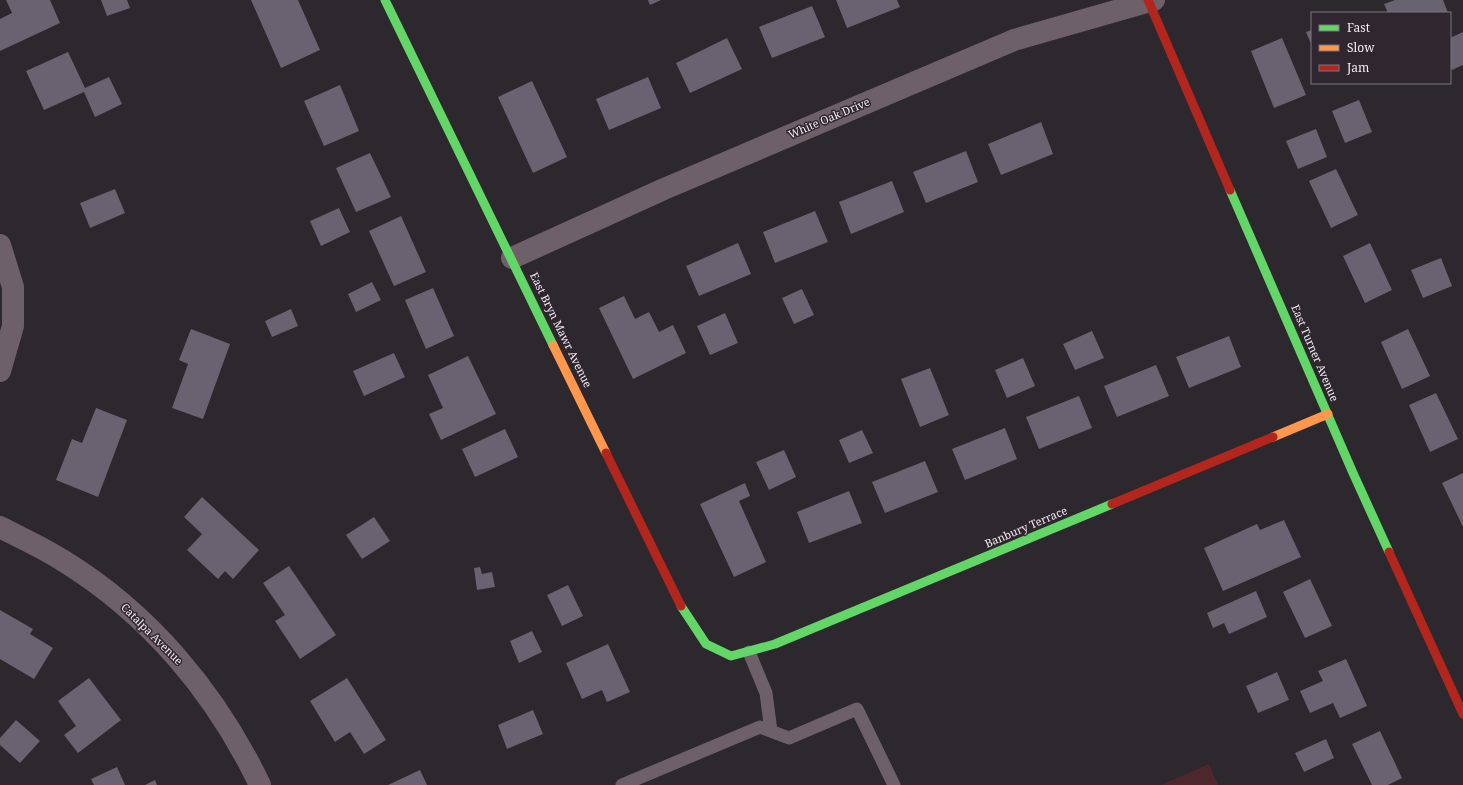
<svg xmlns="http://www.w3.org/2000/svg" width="1463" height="785" font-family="'Noto Serif',serif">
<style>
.green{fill:#4d272b}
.building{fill:#686271}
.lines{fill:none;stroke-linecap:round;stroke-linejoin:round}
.lane{stroke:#6e6068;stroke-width:13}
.street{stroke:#6e6068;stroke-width:22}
.fast{stroke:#63d668;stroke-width:9}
.slow{stroke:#ff974d;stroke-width:9}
.jam{stroke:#b3261e;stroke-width:9}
.labels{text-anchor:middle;stroke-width:3;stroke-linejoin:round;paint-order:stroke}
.street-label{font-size:11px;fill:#f3ecf3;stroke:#2f2630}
</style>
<rect width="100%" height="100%" fill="#2d282e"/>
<!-- green -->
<path class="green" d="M1209 764 1218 785H1161Z"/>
<!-- building -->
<path class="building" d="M6 0H50L60 23 0 51V19L12 13Z
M101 0H127L130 8 107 16Z
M251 0H298L320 50 281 68Z
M648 0H661L650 5Z
M836 0H897L900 7 847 28Z
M1395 0H1443L1448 13H1388L1384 4Z
M812 6 825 37 772 58 759 27Z
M1312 30V46L1306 32Z
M1463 32V65L1452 70 1450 64V38Z
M727 38 742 69 690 93 676 63Z
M1282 38 1306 95 1274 108 1251 51Z
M68 52 85 88 109 77 122 104 95 117 84 92 44 110 26 71Z
M648 77 661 108 609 130 596 99Z
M532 81 567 157 533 173 498 97Z
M340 85 359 131 324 146 304 101Z
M1359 100 1372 132 1345 143 1332 111Z
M1041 122 1053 154 1001 175 988 144Z
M1316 129 1327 157 1298 169 1286 141Z
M966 151 978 182 926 203 913 172Z
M370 153 391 197 356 212 336 168Z
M1336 169 1358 215 1331 228 1309 181Z
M892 181 904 212 851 234 839 202Z
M115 189 125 213 90 228 80 203Z
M339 208 350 232 321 246 310 221Z
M815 211 828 242 775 263 763 232Z
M401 216 426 272 394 286 369 231Z
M738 243 751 274 699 296 686 266Z
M1370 243 1392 290 1365 303 1343 256Z
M1441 258 1452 286 1423 298 1411 270Z
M372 282 381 300 356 312 348 294Z
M433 288 454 336 426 349 405 300Z
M802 289 814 315 794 324 782 298Z
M624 296 635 319 649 312 659 332 673 325 686 353 633 379 599 308Z
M291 309 298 326 272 337 265 321Z
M725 313 738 343 710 355 697 326Z
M191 329 230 344 203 419 172 408 188 364 179 360Z
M1408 329 1430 376 1402 389 1381 342Z
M1092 331 1104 358 1075 370 1063 344Z
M1229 336 1241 367 1189 388 1176 357Z
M394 353 405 377 364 396 353 371Z
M468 356 496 414 441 440 429 414 443 408 428 375Z
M1023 358 1035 386 1007 398 995 370Z
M1156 365 1169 396 1117 417 1104 386Z
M930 368 949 415 920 427 901 379Z
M1436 393 1458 439 1430 452 1409 405Z
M1079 396 1092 428 1039 449 1026 417Z
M96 408 127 420 98 497 56 480 72 439 82 443Z
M1005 428 1017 459 965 480 952 449Z
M505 429 518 457 475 477 462 449Z
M862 430 873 453 849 463 839 440Z
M784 450 796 477 769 490 756 462Z
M925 461 938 492 885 513 872 482Z
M1463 473V527L1442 483Z
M745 483 750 496 739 501 766 562 734 577 700 504Z
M849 491 862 523 809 543 797 512Z
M202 497 259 550 233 579 225 571 218 579 187 550 202 534 184 517Z
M374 517 390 541 362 559 346 535Z
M1284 520 1301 557 1223 591 1204 548 1257 524 1260 530Z
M289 566 336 635 300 659 275 621 285 615 263 583Z
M480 567 482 574 492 572 495 587 477 590 474 568Z
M1310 579 1332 626 1305 638 1283 592Z
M568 585 583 616 562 626 547 595Z
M1256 591 1267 617 1229 634 1224 623 1213 628 1207 613Z
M0 610 33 629 30 634 53 648 34 679 0 659Z
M532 631 542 652 519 663 510 641Z
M608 644 630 692 607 702 602 690 582 699 566 663Z
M1346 659 1367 706 1340 718 1333 703 1310 713 1300 691 1323 681 1318 671Z
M1277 672 1289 700 1258 713 1246 686Z
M89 678 121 720 78 753 64 735 76 726 58 701Z
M347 678 386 740 364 754 350 732 335 742 310 701Z
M533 710 543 734 507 749 498 725Z
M16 720 40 741 20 763 0 745V738Z
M1380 731 1402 778 1388 785H1372L1352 744Z
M1326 739 1334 758 1304 772 1295 753Z
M117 767 125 785H94L91 779Z
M420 770 427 785H388Z
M155 780 157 785H145Z"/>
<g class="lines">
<!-- lane -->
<path class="lane" d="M749 652 766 693 771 731
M622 785 760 727 789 738 857 709 894 785"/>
<!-- street -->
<path class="street" d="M0 245 13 287V326L0 371
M512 258 664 189 1014 40 1154 0
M0 527C21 538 42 547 62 560 149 613 216 693 260 785"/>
<!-- fast -->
<path class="fast" d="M385 0 553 345
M1230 190 1353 473 1389 552
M681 606 706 644 731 656 775 644 1112 504"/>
<!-- slow -->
<path class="slow" d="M553 345 606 453
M1273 437 1328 414"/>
<!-- jam -->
<path class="jam" d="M1148 0 1230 190
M606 453 681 606
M1112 504 1273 437
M1389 552 1463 714"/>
</g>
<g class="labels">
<!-- street labels -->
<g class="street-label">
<text transform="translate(829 118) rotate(-23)" y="4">White Oak Drive</text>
<text transform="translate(561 330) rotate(64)" y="4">East Bryn Mawr Avenue</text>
<text transform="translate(1315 353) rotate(67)" y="4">East Turner Avenue</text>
<text transform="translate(1026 527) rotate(-23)" y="4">Banbury Terrace</text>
<text transform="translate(152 634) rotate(45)" y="4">Catalpa Avenue</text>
</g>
</g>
<!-- legend -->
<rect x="1311" y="12" width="140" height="72" fill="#2f2630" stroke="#7d757e"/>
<rect x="1319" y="25" width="20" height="6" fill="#63d668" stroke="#7d757e"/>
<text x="1347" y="32" font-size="12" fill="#f3ecf3">Fast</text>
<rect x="1319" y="45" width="20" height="6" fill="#ff974d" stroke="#7d757e"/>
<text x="1347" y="52" font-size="12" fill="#f3ecf3">Slow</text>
<rect x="1319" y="65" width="20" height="6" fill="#b3261e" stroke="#7d757e"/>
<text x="1347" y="72" font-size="12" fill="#f3ecf3">Jam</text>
</svg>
